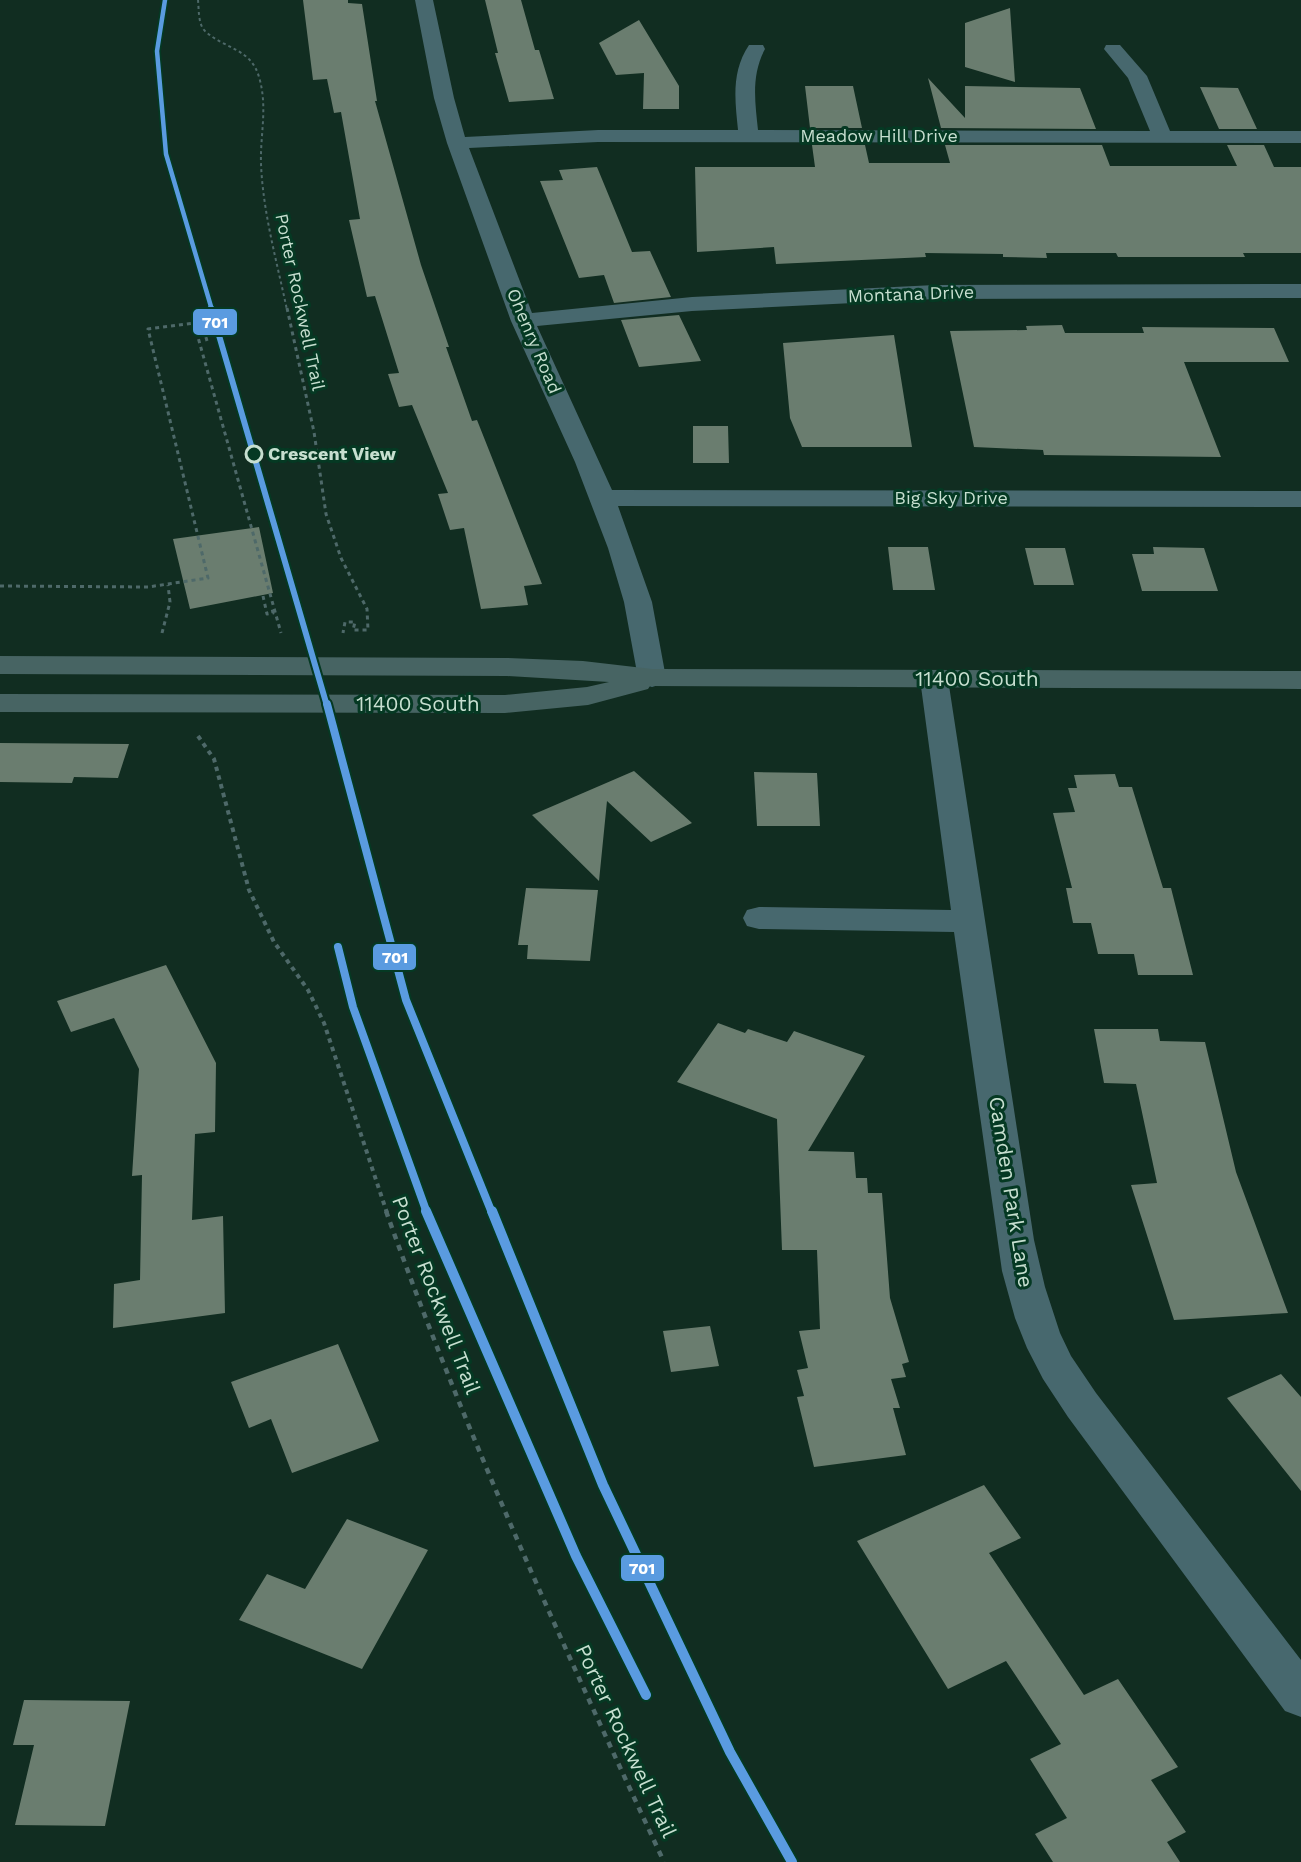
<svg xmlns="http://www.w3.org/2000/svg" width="1301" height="1862" font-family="'Work Sans',sans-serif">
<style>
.building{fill:#6a7d6f}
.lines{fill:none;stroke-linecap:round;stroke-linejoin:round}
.path-far3{stroke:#4e6969;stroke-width:2;stroke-dasharray:3 3;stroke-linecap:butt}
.path-far2{stroke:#4e6969;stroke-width:3;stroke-dasharray:4 4;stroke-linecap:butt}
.path-far1{stroke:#4e6969;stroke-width:4;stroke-dasharray:4.5 4.5;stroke-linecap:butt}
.path{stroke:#4e6969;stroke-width:4.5;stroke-dasharray:6 6;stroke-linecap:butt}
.street{fill:#47686e;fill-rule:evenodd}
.primary{fill:#476463;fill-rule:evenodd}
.rail-1-far3-casing{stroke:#053923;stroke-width:8}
.rail-1-far2-casing{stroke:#053923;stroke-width:10}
.rail-1-far1-casing{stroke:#053923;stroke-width:12}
.rail-1-casing{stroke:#053923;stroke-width:14}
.rail-1-far3{stroke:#5a9be0;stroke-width:4.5}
.rail-1-far2{stroke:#5a9be0;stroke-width:6}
.rail-1-far1{stroke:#5a9be0;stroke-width:8}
.rail-1{stroke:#5a9be0;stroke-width:10}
.stop-dot{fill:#053923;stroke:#c7dfd0;stroke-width:3}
.labels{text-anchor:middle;stroke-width:6;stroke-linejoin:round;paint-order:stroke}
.far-street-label{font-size:18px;fill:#c7dfd0;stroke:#053923}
.far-stop-label{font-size:18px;font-weight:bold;fill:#c7dfd0;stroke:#053923;text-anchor:start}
.street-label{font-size:21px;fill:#c7dfd0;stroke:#053923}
.line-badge{stroke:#053923;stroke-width:2}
.badge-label{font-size:16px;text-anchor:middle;font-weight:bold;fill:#fff}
</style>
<rect width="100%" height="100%" fill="#112d21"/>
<!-- building -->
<path class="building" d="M303 0H348V3L362 4 377 101H375L421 265 449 347H446L472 421 477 420 542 584 524 586 528 605 481 609 464 528 450 530 438 494 448 493 412 405 399 407 388 374 399 373 375 296 367 297 349 220 360 219 341 112 334 113 327 79 313 80Z
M485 0H521L535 50H539L554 99 509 102 495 53H498Z
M1010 8 1015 82 965 67V23Z
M639 20 679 86V109H643L644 73 616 75 599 43Z
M928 78 965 118V86L1080 88 1096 129 941 128Z
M805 86H853L862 128H810Z
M1200 87 1238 88 1257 129H1219Z
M812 145H865L869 163H950L945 145H1102L1110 166H1237L1227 145H1264L1274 167H1301V253H1243L1245 257H1118L1116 253H1046L1047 258 1003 257V254L925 253 926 257 776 264 774 247 697 252 695 167H815Z
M597 167 632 252 650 251 671 297 614 303 604 275 579 278 540 181 563 180 559 170Z
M679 315 701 361 639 367 621 320Z
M1062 325 1065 333H1144L1142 327 1274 328 1289 362H1184L1221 457 1044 455 1043 450 974 447 950 331 1027 330 1026 326Z
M894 335 912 447H802L790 418 783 343Z
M693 426H728L729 463H693Z
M259 527 273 593 190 609 173 539Z
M888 547H928L935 590H893Z
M1153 547 1204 548 1218 591H1142L1132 554H1154Z
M1025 548H1065L1074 585H1034Z
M0 743 129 744 118 778 74 777 72 783 0 782Z
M634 771 692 823 651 842 607 801 599 881 532 815Z
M754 772 817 773 820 826H757Z
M1115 774 1119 787H1132L1163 888H1171L1193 975H1138L1134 954H1098L1091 923H1073L1066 888H1072L1053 813 1075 812 1068 788H1077L1074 775Z
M526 888 598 890 590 961 527 959 528 945H518Z
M166 965 216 1063 215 1132 195 1134 192 1220 223 1216 225 1313 113 1328 114 1284 140 1280 142 1175 132 1176 139 1069 114 1018 71 1032 57 1001Z
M718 1023 745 1033 748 1029 787 1042 794 1031 865 1056 808 1151 854 1152 856 1178H867L868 1193H882L890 1298 909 1362 902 1364 906 1377 891 1379 900 1408H893L906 1455 814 1467 797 1397 804 1396 797 1370 808 1368 799 1331 820 1329 817 1250H782L777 1119 677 1082Z
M1094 1029H1158L1160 1041 1205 1042 1236 1172 1288 1313 1174 1320 1131 1185 1157 1183 1136 1084 1104 1083Z
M710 1326 719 1366 671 1372 663 1331Z
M338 1344 379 1441 292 1473 271 1419 249 1428 231 1382Z
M1281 1374 1301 1397V1491L1227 1398Z
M984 1485 1021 1538 989 1553 1084 1695 1118 1679 1178 1767 1151 1780 1186 1832 1167 1842 1180 1862H1053L1035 1834 1067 1818 1030 1759 1061 1744 1006 1661 948 1689 857 1541Z
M347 1519 428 1550 362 1669 239 1620 267 1574 305 1589Z
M24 1700 130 1701 105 1826 15 1825 34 1745H13Z"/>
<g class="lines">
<!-- path-far3 -->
<path class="path-far3" d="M198 0C199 10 198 24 205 31 224 49 251 48 259 77 268 107 260 135 261 164 263 213 277 262 287 310"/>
<!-- path-far2 -->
<path class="path-far2" d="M287 308 314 432 326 514 341 558 367 609 368 630H353L355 622H345L343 633
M198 329 203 327 207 341
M0 586 148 587 208 578 148 329 194 323 281 633
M263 596 267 614 273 613 272 608
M162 633 170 602 168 585"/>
<!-- path-far1 -->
<path class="path-far1" d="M198 736 214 759 249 890 274 942 308 990 324 1023 387 1213"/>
<!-- path -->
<path class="path" d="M386 1211C466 1436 564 1647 664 1862"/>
<!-- street -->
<path class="street" d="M415 0H433L454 98 465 137 598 130H738C735 100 731 72 749 45H763L765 49C751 75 755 102 758 130L1150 131 1128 78 1104 49 1106 45H1120L1147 76 1170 131H1301V143L598 142 469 148 532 313 692 297 935 285 1301 284V298L935 299 692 311 537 326 612 490 1301 491V507L618 506 652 602 666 678 662 684 652 687 642 684 638 678 624 602 608 548 575 462 511 321 447 143 434 98Z
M934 670 944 673 948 679 1034 1240 1045 1287 1060 1333 1071 1356 1096 1393 1301 1660V1717L1285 1711 1068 1417 1043 1379 1027 1348 1015 1318 1002 1271 954 932 759 929 747 926 743 918 747 910 759 907 951 910 920 679 924 673Z"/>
<!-- primary -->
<path class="primary" d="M0 656 507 658 583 661 652 669 1301 671V689L650 686 648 689 588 705 505 713 0 712V694L505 695 587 687 609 682 507 676 0 674Z"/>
<!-- rail-1-far3 casing -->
<g class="rail-1-far3-casing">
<path id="rail-1-far3" d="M165 0 157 51 166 154 212 310"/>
</g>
<!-- rail-1-far2 casing -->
<g class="rail-1-far2-casing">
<path id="rail-1-far2" d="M211 308 327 706"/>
</g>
<!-- rail-1-far1 casing -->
<g class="rail-1-far1-casing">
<path id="rail-1-far1" d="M327 704 406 1000 492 1213
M338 947 353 1007 427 1213"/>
</g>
<!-- rail-1 casing -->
<g class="rail-1-casing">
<path id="rail-1" d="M426 1211 576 1556 646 1695
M492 1211 603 1485 730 1752 792 1862"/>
</g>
<!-- rail-1-far3 -->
<use href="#rail-1-far3" class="rail-1-far3"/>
<!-- rail-1-far2 -->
<use href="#rail-1-far2" class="rail-1-far2"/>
<!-- rail-1-far1 -->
<use href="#rail-1-far1" class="rail-1-far1"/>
<!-- rail-1 -->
<use href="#rail-1" class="rail-1"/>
</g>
<!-- markers -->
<circle class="stop-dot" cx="254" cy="454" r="8"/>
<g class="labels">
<!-- far-street labels -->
<g class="far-street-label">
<text x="879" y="142">Meadow Hill Drive</text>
<text transform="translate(911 294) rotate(-2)" y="6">Montana Drive</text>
<text transform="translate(300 302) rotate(78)" y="6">Porter Rockwell Trail</text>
<text transform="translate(534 341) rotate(67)" y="6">Ohenry Road</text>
<text x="951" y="504">Big Sky Drive</text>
</g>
<!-- far-stop labels -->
<g class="far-stop-label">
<text x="268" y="460">Crescent View</text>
</g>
<!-- street labels -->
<g class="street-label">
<text x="977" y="686">11400 South</text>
<text x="418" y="711">11400 South</text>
<text transform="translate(1011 1192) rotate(81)" y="7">Camden Park Lane</text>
<text transform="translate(436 1295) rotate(69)" y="7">Porter Rockwell Trail</text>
<text transform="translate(626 1741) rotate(65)" y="7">Porter Rockwell Trail</text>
</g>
</g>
<g class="line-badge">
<rect x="192" y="308" width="46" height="28" rx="6" fill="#5a9be0"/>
<rect x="372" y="943" width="45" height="28" rx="6" fill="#5a9be0"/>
<rect x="620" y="1554" width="45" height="28" rx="6" fill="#5a9be0"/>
</g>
<g class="badge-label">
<text x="215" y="328">701</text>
<text x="395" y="963">701</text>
<text x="642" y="1574">701</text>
</g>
</svg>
